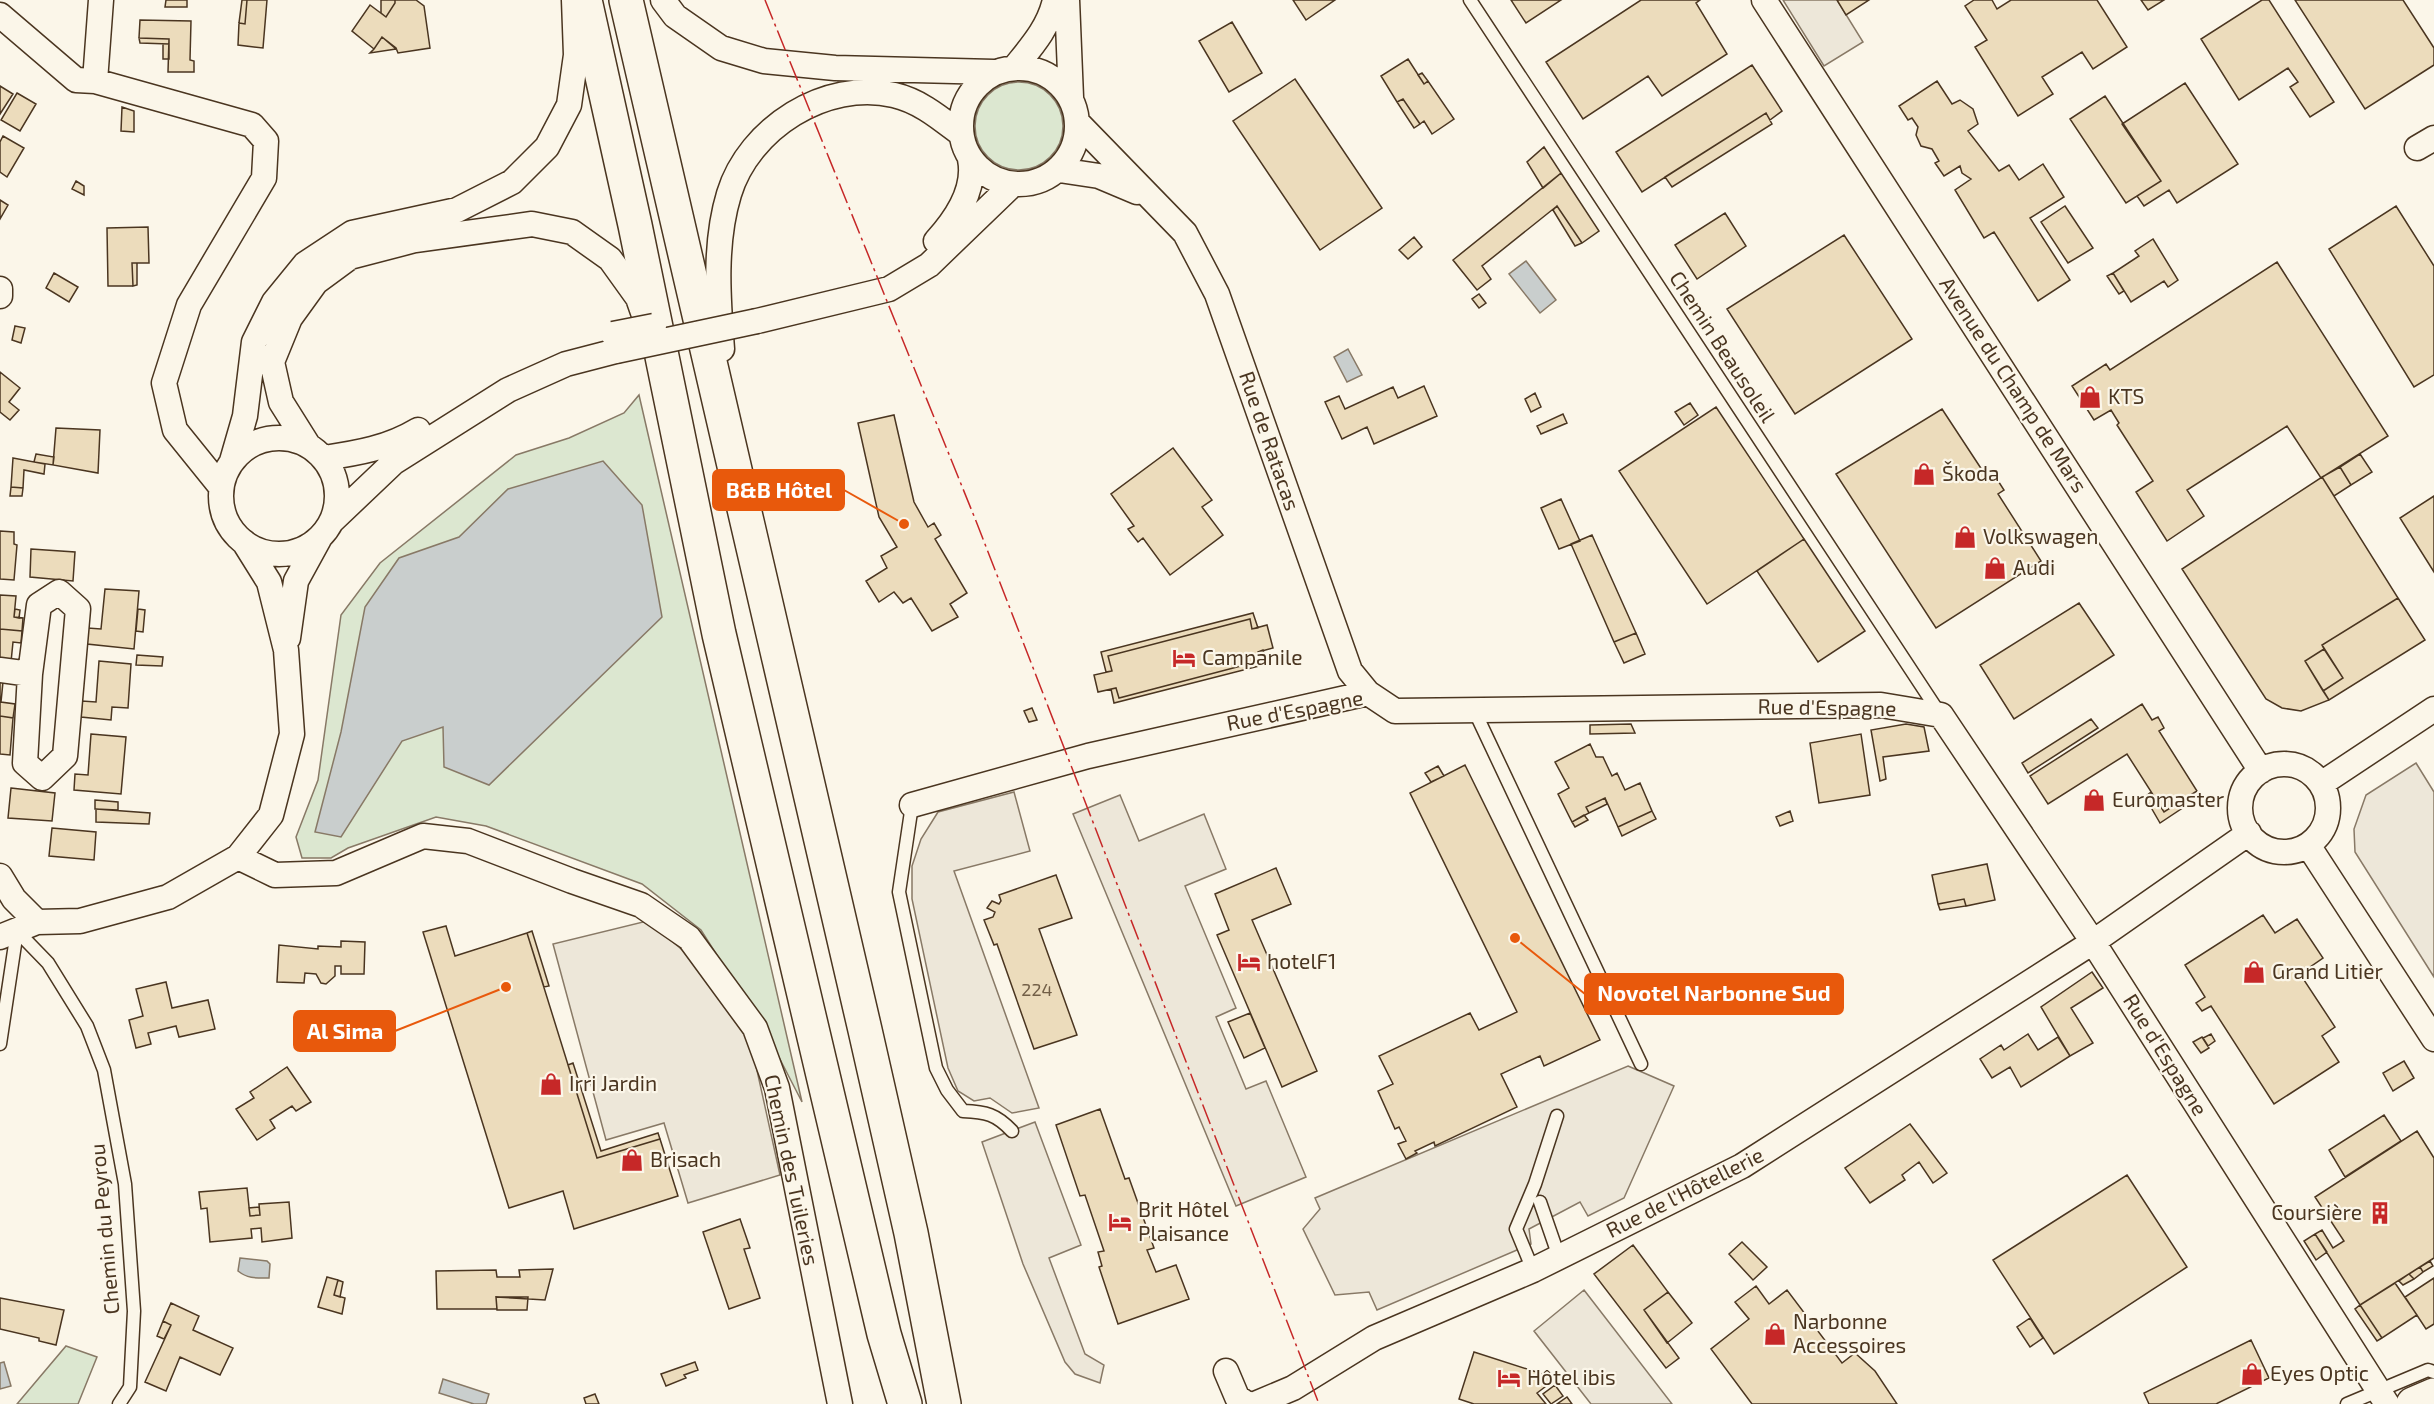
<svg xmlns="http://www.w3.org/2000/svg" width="2434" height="1404" font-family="'Exo 2',sans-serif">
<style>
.green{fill:#dce7d0;stroke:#887966;stroke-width:1.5}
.parking{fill:#ede7d9;stroke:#887966;stroke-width:1.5}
.water{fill:#c9cecd;stroke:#887966;stroke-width:1.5}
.building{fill:#ecdcbc;stroke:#4a3520;stroke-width:1.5}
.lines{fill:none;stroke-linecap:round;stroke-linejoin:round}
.service-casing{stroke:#4a3520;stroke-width:15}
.minor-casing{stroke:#4a3520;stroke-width:27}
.secondary-casing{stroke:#4a3520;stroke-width:36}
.primary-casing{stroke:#4a3520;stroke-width:36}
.service{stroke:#fbf6e9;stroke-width:12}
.minor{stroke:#fbf6e9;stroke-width:24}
.secondary{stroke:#fbf6e9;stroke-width:33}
.primary{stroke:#fbf6e9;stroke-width:33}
.minor-bridge-casing{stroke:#4a3520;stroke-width:27;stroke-linecap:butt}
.minor-bridge{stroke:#fbf6e9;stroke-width:24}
.power{stroke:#c62828;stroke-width:1.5;stroke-dasharray:21 4.5 3 4.5;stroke-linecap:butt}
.labels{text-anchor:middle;stroke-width:4.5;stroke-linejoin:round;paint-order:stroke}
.number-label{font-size:18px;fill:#725f47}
.street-label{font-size:21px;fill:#4a3520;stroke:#fbf6e9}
.poi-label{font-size:21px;fill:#4a3520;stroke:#fbf6e9;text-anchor:start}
.leader{fill:none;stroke:#e8590c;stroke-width:2}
.callout-dot{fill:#e8590c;stroke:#fbf6e9;stroke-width:2}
.callout{fill:#e8590c;stroke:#e8590c;stroke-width:2}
.callout-label{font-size:22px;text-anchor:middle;font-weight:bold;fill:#fff}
</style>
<rect width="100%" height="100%" fill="#fbf6e9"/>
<!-- green -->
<path class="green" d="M975 126a44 44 0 1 1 88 0a44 44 0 1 1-88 0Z
M639 395 802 1102 767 1034 701 930 642 884 486 826 436 817 348 848 331 858H302L296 837 318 780 341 615 380 563 516 455 569 438 624 413Z
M66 1346 97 1357 78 1404H17Z"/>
<!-- parking -->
<path class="parking" d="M1783 0H1837L1863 42 1824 66Z
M2416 763 2434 792V977L2355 852 2354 829 2366 795Z
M1014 792 1030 851 954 871 1039 1108 1012 1113 990 1098 974 1101 958 1091 948 1068 912 899V866L921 839 938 812Z
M1120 795 1139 841 1204 814 1226 869 1185 886 1236 1008 1216 1017 1246 1089 1266 1081 1306 1177 1236 1206 1073 814Z
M647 921 702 966 749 1034 780 1175 688 1203 664 1123 606 1140 553 944Z
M1628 1066 1674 1086 1624 1198 1588 1216 1580 1202 1529 1229 1531 1244 1377 1310 1369 1292 1335 1295 1303 1229 1320 1209 1315 1198Z
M1035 1122 1081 1245 1049 1258 1085 1354 1104 1365 1100 1383 1075 1374 1065 1362 1023 1264 982 1142Z
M1584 1290 1672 1404H1591L1534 1331Z"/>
<!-- water -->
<path class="water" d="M1526 261 1556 300 1540 313 1509 274Z
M1348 349 1362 375 1347 382 1334 357Z
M603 461 642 505 662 617 489 785 444 767 443 727 402 741 341 837 315 832 341 732 365 607 399 558 459 537 508 489Z
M240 1258 267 1261 270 1264 269 1278C257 1278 248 1279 238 1271Z
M4 1362 11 1386 0 1389V1363Z
M443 1379 489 1394 486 1404H474L439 1393Z"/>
<!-- building -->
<path class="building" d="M166 0H187V7H165Z
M242 0H247L245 24 239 23Z
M247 0H267L263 48 238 45 239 23 245 24Z
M381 0H395V3L386 17 381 13Z
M395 0H416L424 6 430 48 398 53 396 48 382 37 374 49 352 31 370 5 386 17 395 3Z
M1293 0H1335L1306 20Z
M1511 0H1561L1526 23Z
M1641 0H1700L1696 3 1727 54 1662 96 1648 76 1583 119 1546 62Z
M1837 0H1869L1846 15Z
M1974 0H1992L1997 9 2011 0H2097L2127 47 2093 69 2082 52 2042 77 2053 94 2018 116 1975 47 1987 40 1965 6Z
M2141 0H2164L2148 10Z
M2262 0H2269L2334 102 2310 117 2290 87 2298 82 2288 68 2239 100 2201 39Z
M2295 0H2403L2434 48V65L2365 109Z
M140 20 191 21 190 60 194 61V72H168L169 39 139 38Z
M1232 22 1262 73 1229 92 1199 41Z
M382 37 396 49 370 53 374 49Z
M139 38 169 39V44L140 43Z
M163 44H169V59H163Z
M1408 59 1424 84 1428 81 1454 119 1432 134 1424 121 1420 124 1403 99 1397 102 1381 76Z
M1752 65 1782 111 1770 120 1766 113 1642 192 1616 152Z
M1422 73 1428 81 1424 84 1418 75Z
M1295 79 1382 208 1320 250 1233 121Z
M1937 81 1952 104 1960 100 1973 109 1978 124 1968 131 1999 171 2009 165 2019 180 2043 164 2064 197 2030 218 2070 280 2038 301 1994 232 1984 238 1955 190 1971 179 1962 173 1960 166 1944 176 1935 163 1939 161 1932 149 1921 146 1916 135 1918 127 1912 118 1908 120 1899 106Z
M2185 83 2238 164 2177 203 2169 190 2144 206 2137 196 2161 181 2122 124Z
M0 86 13 94 0 114Z
M17 93 36 104 20 131 1 120Z
M2105 96 2161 181 2126 203 2070 119Z
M1403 99 1420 124 1414 128 1397 102Z
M122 107 134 111V132L121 131Z
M1766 113 1772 124 1672 187 1665 177Z
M3 136 24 148 7 177 0 172V142Z
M1544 147 1561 173 1543 188 1527 162Z
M1561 173 1599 231 1582 243 1557 206 1482 266 1491 279 1477 290 1453 260Z
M76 181 84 186V195L72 189Z
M0 200 8 205 0 219Z
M1557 206 1582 243 1575 246 1553 210Z
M2065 206 2093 248 2068 263 2041 222Z
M2396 206 2434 266V375L2414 387 2329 249Z
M1725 213 1746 246 1697 279 1675 245Z
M148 227 149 263H132L133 286H108L107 228Z
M1844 235 1912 339 1795 414 1727 309Z
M1414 237 1422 247 1408 259 1399 250Z
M2153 239 2178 280 2168 287 2164 281 2131 302 2113 273 2139 256 2135 251Z
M2277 262 2388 436 2321 478 2287 426 2187 490 2204 516 2167 541 2136 492 2153 481 2117 425 2119 423 2111 410 2094 420 2072 386 2106 364 2110 370Z
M132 263H137V285L133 286Z
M54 273 78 287 69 302 46 288Z
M2113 273 2124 291 2119 294 2107 276Z
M1479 294 1486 303 1479 308 1472 299Z
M15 326 25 328 21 343 12 340Z
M0 372 20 388 9 402 19 410 10 420 0 412Z
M1424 386 1437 416 1374 444 1367 427 1342 439 1325 402 1339 396 1345 409 1393 387 1398 398Z
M1535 393 1541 407 1531 412 1525 399Z
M1690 403 1698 415 1684 425 1675 412Z
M1716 407 1804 539 1707 604 1619 471Z
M1942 409 1986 476 1993 473 2004 490 1998 494 2041 561 1936 628 1836 474Z
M1563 414 1567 423 1541 434 1537 426Z
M894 415 914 502 928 527 934 523 941 535 935 539 967 593 950 604 958 617 932 631 911 598 903 603 894 592 879 602 866 581 887 568 881 556 897 547 879 517 858 423Z
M56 428 100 430 98 473 53 465Z
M1173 448 1212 500 1202 507 1223 535 1170 575 1143 538 1138 542 1128 529 1134 526 1111 494Z
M36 454 54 457 53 465 34 462Z
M2360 454 2372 472 2351 485 2340 467Z
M13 458 45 464 44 474 24 470 23 488 11 487Z
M2340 467 2351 485 2334 496 2322 477Z
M2322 477 2398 598 2322 645 2324 649 2305 661 2329 700 2301 711 2282 708 2266 699 2182 569Z
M11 487 23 488 22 496H10Z
M2434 496V572L2400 518Z
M1561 499 1580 541 1559 549 1541 508Z
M0 531 14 532V544L17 545 14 580 0 579Z
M1592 535 1636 633 1614 642 1571 544Z
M1804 539 1865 631 1818 662 1757 571Z
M31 549 75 552 73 581 30 577Z
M105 589 139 591 134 649 87 644 88 628 101 629Z
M0 595 16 596 14 617 23 618 22 631 0 629Z
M2398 598 2425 640 2329 700 2323 691 2343 678 2322 645Z
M2079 603 2114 655 2014 719 1980 665Z
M15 609 20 610 19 618 14 617Z
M138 609 145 610 143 632 136 631Z
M1253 613 1258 628 1252 629 1250 619 1108 656 1112 671 1106 672 1101 652Z
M1250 619 1252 629 1267 625 1273 648 1258 652 1260 661 1119 698 1116 688 1098 692 1094 675 1112 671 1108 656Z
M0 629 22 631 21 643 13 642 11 662 0 661Z
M1636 633 1645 654 1624 663 1614 642Z
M2324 649 2343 678 2323 691 2305 661Z
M1263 650 1267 664 1114 703 1111 689 1116 688 1119 698 1260 661 1258 652Z
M137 655 163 657 162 666 136 665Z
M99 661 131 664 128 708 112 707 111 720 81 717 82 701 96 702Z
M0 682H3L1 702 15 704 13 718 0 716Z
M2142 704 2152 720 2158 717 2164 728 2159 731 2197 791 2164 812 2127 754 2048 804 2030 776Z
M1032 708 1037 720 1029 722 1024 711Z
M0 716 13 718 10 755 0 754Z
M2091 719 2098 728 2028 773 2022 763Z
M1631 724 1635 733 1590 734V725Z
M1906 724 1924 727 1929 751 1883 757 1886 779 1880 781 1871 730Z
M91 734 126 737 121 794 74 790 75 774 88 775Z
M1861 734 1870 795 1819 803 1810 743Z
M1590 744 1596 757H1603L1612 776 1617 773 1625 790 1640 783 1652 811 1618 827 1605 798 1586 807 1589 813 1572 822 1558 794 1569 788 1555 762Z
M1465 765 1600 1040 1544 1066 1540 1056 1501 1074 1517 1107 1435 1146 1434 1142 1415 1151 1417 1153 1406 1159 1398 1144 1406 1141 1399 1127 1395 1129 1378 1091 1393 1084 1379 1056 1470 1013 1479 1030 1517 1012 1410 793Z
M1438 766 1444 776 1431 782 1425 773Z
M11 788 55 793 52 821 8 818Z
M2151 792 2164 812 2189 795 2193 801 2160 823 2145 797Z
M1605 798 1607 804 1589 813 1586 807Z
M95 800 118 802V810L95 809Z
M96 809 150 813 149 824 96 822Z
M1652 811 1656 819 1622 836 1618 827Z
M1790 811 1793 821 1780 826 1776 817Z
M1584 815 1588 820 1575 827 1572 822Z
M52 828 96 832 94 860 49 856Z
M1987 864 1995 900 1966 906 1964 899 1938 904 1932 875Z
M1276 868 1291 904 1252 920 1317 1071 1282 1087 1217 935 1229 930 1215 894Z
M1056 875 1072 918 1039 929 1077 1035 1034 1049 997 944 994 945 984 920 993 917 995 912 987 908 992 901 999 904 1001 901 999 895Z
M1964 899 1966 906 1940 910 1938 904Z
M2263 915 2275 933 2297 919 2323 958 2300 974 2335 1027 2322 1036 2339 1062 2274 1104 2211 1006 2202 1011 2196 1003 2205 997 2185 965Z
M446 926 455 956 527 933 597 1158 660 1139 678 1196 574 1229 563 1191 509 1208 423 932Z
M532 931 549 986 544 987 527 933Z
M341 941 365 942 364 974H341V966H335V976L326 984 321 983 316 974 305 973 304 983 277 982 279 945 318 949V946L341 947Z
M2092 972 2103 988 2071 1008 2093 1043 2070 1056 2041 1007Z
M166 982 172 1008 208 1000 215 1029 179 1037 176 1026 148 1033 151 1044 136 1048 129 1020 143 1016 136 989Z
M1250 1013 1265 1048 1244 1058 1228 1022Z
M2028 1034 2038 1050 2058 1037 2070 1056 2021 1087 2010 1067 1992 1078 1980 1059 2001 1045 2004 1050Z
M2211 1034 2215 1041 2208 1046 2203 1038Z
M2202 1037 2209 1048 2201 1053 2193 1042Z
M2404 1061 2414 1078 2393 1091 2383 1073Z
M573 1063 601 1151 658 1133 660 1139 597 1158 568 1065Z
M287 1067 311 1102 296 1111 292 1106 270 1120 275 1128 257 1140 236 1109 254 1098 250 1092Z
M1100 1109 1125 1179 1129 1178 1154 1248 1147 1250 1156 1272 1176 1265 1189 1299 1118 1324 1099 1267 1102 1266 1098 1252 1104 1251 1085 1195 1080 1196 1056 1125Z
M2384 1115 2401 1141 2345 1177 2329 1150Z
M1910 1124 1947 1173 1933 1183 1919 1162 1902 1175 1905 1180 1870 1203 1845 1168Z
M2417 1131 2434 1158V1258L2360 1305 2315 1234 2322 1230 2333 1248 2344 1241 2315 1197Z
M2127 1175 2187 1267 2054 1354 1993 1260Z
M247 1188 250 1216 260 1215 259 1204 289 1202 292 1238 262 1242 261 1228 251 1229 252 1238 210 1242 207 1208 201 1209 199 1192Z
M259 1207 260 1215 250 1216 249 1208Z
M740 1219 750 1248 744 1249 760 1298 729 1309 703 1232Z
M2315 1234 2327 1252 2316 1260 2304 1241Z
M1742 1242 1767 1267 1753 1280 1729 1254Z
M1633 1245 1668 1292 1644 1310 1679 1358 1666 1368 1594 1274Z
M2430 1261 2433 1266 2423 1272 2420 1267Z
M2420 1267 2423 1272 2414 1279 2409 1274Z
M553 1269 545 1300 496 1297 497 1309H437L436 1271 496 1270 497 1277H520L519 1270Z
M2409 1274 2414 1279 2403 1285 2399 1281Z
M327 1277 338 1280 334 1295 345 1298 342 1314 318 1307Z
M2434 1278V1324L2426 1329 2405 1297Z
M338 1280 343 1282 340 1297 334 1295Z
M2395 1283 2417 1315 2382 1338 2360 1305Z
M1756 1286 1769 1304 1787 1290 1842 1363 1855 1353 1875 1371 1897 1404H1752L1711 1349 1749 1319 1735 1302Z
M1668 1292 1692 1323 1667 1343 1644 1310Z
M496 1297H528L527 1310H497Z
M0 1298 64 1310 56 1345 39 1341V1338L0 1329Z
M171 1303 199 1316 193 1330 233 1348 220 1375 180 1357 166 1391 145 1382 171 1325 163 1321Z
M2360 1305 2382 1338 2377 1341 2355 1309Z
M2030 1318 2043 1338 2030 1347 2017 1327Z
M163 1321 171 1325 164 1339 157 1336Z
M2251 1340 2269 1378 2216 1404H2149L2144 1393Z
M1474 1352 1552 1377 1554 1380 1537 1393 1546 1404H1474L1459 1399Z
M695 1362 698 1370 684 1375 686 1378 666 1386 661 1374Z
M1555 1385 1563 1396 1551 1404 1543 1394Z
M595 1394 599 1404H586L584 1398Z
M1567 1397 1572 1404H1557Z"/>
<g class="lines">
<!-- service casing -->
<g class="service-casing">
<path id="service" d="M1470 0 1940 714
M1475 712 1641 1064
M912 805 899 892 936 1068 947 1090 963 1111C986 1112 996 1114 1012 1131
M17 931 48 963 87 1026 104 1070 125 1184 134 1311 130 1387 119 1404
M0 1044 17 931
M1540 1202 1559 1257
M1533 1270 1516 1229 1535 1184 1557 1116
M2347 1404 2428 1370 2434 1372"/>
</g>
<!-- minor casing -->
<g class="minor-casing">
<path id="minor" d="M663 0 675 16 721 48 764 61 835 68 994 72
M1067 0 1071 97
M1764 0 2261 771
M0 15 76 80 95 81 252 125 266 141 264 178 189 305 164 383 175 430 221 487
M1015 67C1032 46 1049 27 1055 0
M961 126a58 58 0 1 1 116 0a58 58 0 1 1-116 0Z
M95 81 101 0
M1079 124 1185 233 1217 294 1350 671 1368 693
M2417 148 2434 138
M1059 170 1099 176 1137 192
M936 241C956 219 976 189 970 159
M0 289V296
M757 321 889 289 929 265 1012 185
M722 349C718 298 714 243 729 194 749 128 826 79 894 95 920 101 940 118 961 134
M221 496a58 58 0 1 1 116 0a58 58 0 1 1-116 0Z
M308 445 281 402 272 362 290 318 316 282 350 257 415 240 532 224 572 232 610 259 638 298 645 318
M324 458C358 453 388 448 418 430
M232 461 245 416 254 342 274 302 305 264 352 233 457 210 512 182 547 147 569 105 576 55 574 0
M333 520 394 462 508 390 566 364 616 351
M59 592 78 609 65 756 42 778 25 763 30 674 39 605Z
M288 638 296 581 319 539
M0 670 30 674
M2240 808a44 44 0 1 1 88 0a44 44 0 1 1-88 0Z
M2321 784 2434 709
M912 805 1088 756 1368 693 1395 711 1881 705 1941 715 2093 942 2387 1404
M2308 845 2434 1039
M238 857 275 875 336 873 423 836 468 841 572 881 641 905 689 938 755 1028 777 1088 840 1404
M0 876 14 899 37 922
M0 937 37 922 80 921 168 897 238 857 271 815 292 734 286 650 269 582 244 542
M1226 1371 1237 1397 1247 1404
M1255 1404 1293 1388 1374 1338 1533 1270 1742 1166 2093 942 2249 833"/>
</g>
<!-- secondary casing -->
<g class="secondary-casing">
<path id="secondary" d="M2413 1404 2434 1395"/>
</g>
<!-- primary casing -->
<g class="primary-casing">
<path id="primary" d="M585 0 635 225 719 634 884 1334 905 1404
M626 0 865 1030 911 1233 944 1404"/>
</g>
<!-- service -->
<use href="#service" class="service"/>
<!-- minor -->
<use href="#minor" class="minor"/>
<!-- secondary -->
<use href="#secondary" class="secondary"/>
<!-- primary -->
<use href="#primary" class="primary"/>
<!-- minor-bridge casing -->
<g class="minor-bridge-casing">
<path id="minor-bridge" d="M613 334 654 326
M616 351 757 321"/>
</g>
<!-- minor-bridge -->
<use href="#minor-bridge" class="minor-bridge"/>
<!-- power -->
<path class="power" d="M765 0 976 521 1319 1404"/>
</g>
<!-- icons -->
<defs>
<g id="shop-bare" transform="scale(1.8)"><path d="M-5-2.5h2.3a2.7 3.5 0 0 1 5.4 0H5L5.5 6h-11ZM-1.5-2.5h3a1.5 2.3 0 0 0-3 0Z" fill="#c62828" stroke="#fbf6e9" stroke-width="2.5" paint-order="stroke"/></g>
<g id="hotel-bare" transform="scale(1.8)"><path d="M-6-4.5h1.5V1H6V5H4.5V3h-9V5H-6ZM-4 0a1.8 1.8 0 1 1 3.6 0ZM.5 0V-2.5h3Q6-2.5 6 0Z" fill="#c62828" stroke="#fbf6e9" stroke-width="2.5" paint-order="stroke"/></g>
<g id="building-bare" transform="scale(1.8)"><path d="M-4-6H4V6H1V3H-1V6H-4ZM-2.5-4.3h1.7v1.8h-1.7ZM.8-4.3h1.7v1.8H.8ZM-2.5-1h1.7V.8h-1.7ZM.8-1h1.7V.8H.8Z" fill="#c62828" stroke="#fbf6e9" stroke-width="2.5" paint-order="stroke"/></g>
</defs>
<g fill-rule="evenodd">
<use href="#shop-bare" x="2090" y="397"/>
<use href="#shop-bare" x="1924" y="474"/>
<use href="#shop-bare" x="1965" y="537"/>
<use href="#shop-bare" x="1995" y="568"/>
<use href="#hotel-bare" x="1184" y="658"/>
<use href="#shop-bare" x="2094" y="800"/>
<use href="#hotel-bare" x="1249" y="962"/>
<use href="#shop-bare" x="2254" y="972"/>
<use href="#shop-bare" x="551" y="1084"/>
<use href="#shop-bare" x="632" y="1160"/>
<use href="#building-bare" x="2380" y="1213"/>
<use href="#hotel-bare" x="1120" y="1222"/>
<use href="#shop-bare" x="1775" y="1334"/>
<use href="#shop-bare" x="2252" y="1374"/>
<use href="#hotel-bare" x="1509" y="1378"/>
</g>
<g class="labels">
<!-- number labels -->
<g class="number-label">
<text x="1037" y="996">224</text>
</g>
<!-- street labels -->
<g class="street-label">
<text transform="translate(1722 347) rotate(57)" y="7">Chemin Beausoleil</text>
<text transform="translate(2013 385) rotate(57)" y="7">Avenue du Champ de Mars</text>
<text transform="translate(1269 441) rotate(71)" y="7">Rue de Ratacas</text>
<text transform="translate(1827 708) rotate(1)" y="7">Rue d'Espagne</text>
<text transform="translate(1295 711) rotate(-11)" y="7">Rue d'Espagne</text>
<text transform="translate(2165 1055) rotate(58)" y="7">Rue d'Espagne</text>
<text transform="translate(791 1170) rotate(78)" y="7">Chemin des Tuileries</text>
<text transform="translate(1685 1193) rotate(-27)" y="7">Rue de l'Hôtellerie</text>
<text transform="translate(105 1229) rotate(-95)" y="7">Chemin du Peyrou</text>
</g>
<!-- poi labels -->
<g class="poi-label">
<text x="2108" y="404">KTS</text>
<text x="1942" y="481">Škoda</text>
<text x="1983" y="544">Volkswagen</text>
<text x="2013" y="575">Audi</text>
<text x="1202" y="665">Campanile</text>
<text x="2112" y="807">Euromaster</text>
<text x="1267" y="969">hotelF1</text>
<text x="2272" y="979">Grand Litier</text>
<text x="569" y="1091">Irri Jardin</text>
<text x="650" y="1167">Brisach</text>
<text x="1138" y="1217">Brit Hôtel<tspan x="1138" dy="24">Plaisance</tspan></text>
<text x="2362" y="1220" text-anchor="end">Coursière</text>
<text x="1793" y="1329">Narbonne<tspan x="1793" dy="24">Accessoires</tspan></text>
<text x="2270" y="1381">Eyes Optic</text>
<text x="1527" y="1385">Hôtel ibis</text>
</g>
</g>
<!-- callouts -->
<path class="leader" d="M904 524L844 490M1515 938L1585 994M506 987L395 1031"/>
<g class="callout-dot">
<circle cx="904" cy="524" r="6"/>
<circle cx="1515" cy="938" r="6"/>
<circle cx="506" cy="987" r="6"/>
</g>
<g class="callout">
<rect x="713" y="470" width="131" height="40" rx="6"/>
<rect x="1585" y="974" width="258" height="40" rx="6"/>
<rect x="294" y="1011" width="101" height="40" rx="6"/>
</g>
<g class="callout-label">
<text x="779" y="498">B&amp;B Hôtel</text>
<text x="1714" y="1001">Novotel Narbonne Sud</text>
<text x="345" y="1039">Al Sima</text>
</g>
</svg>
